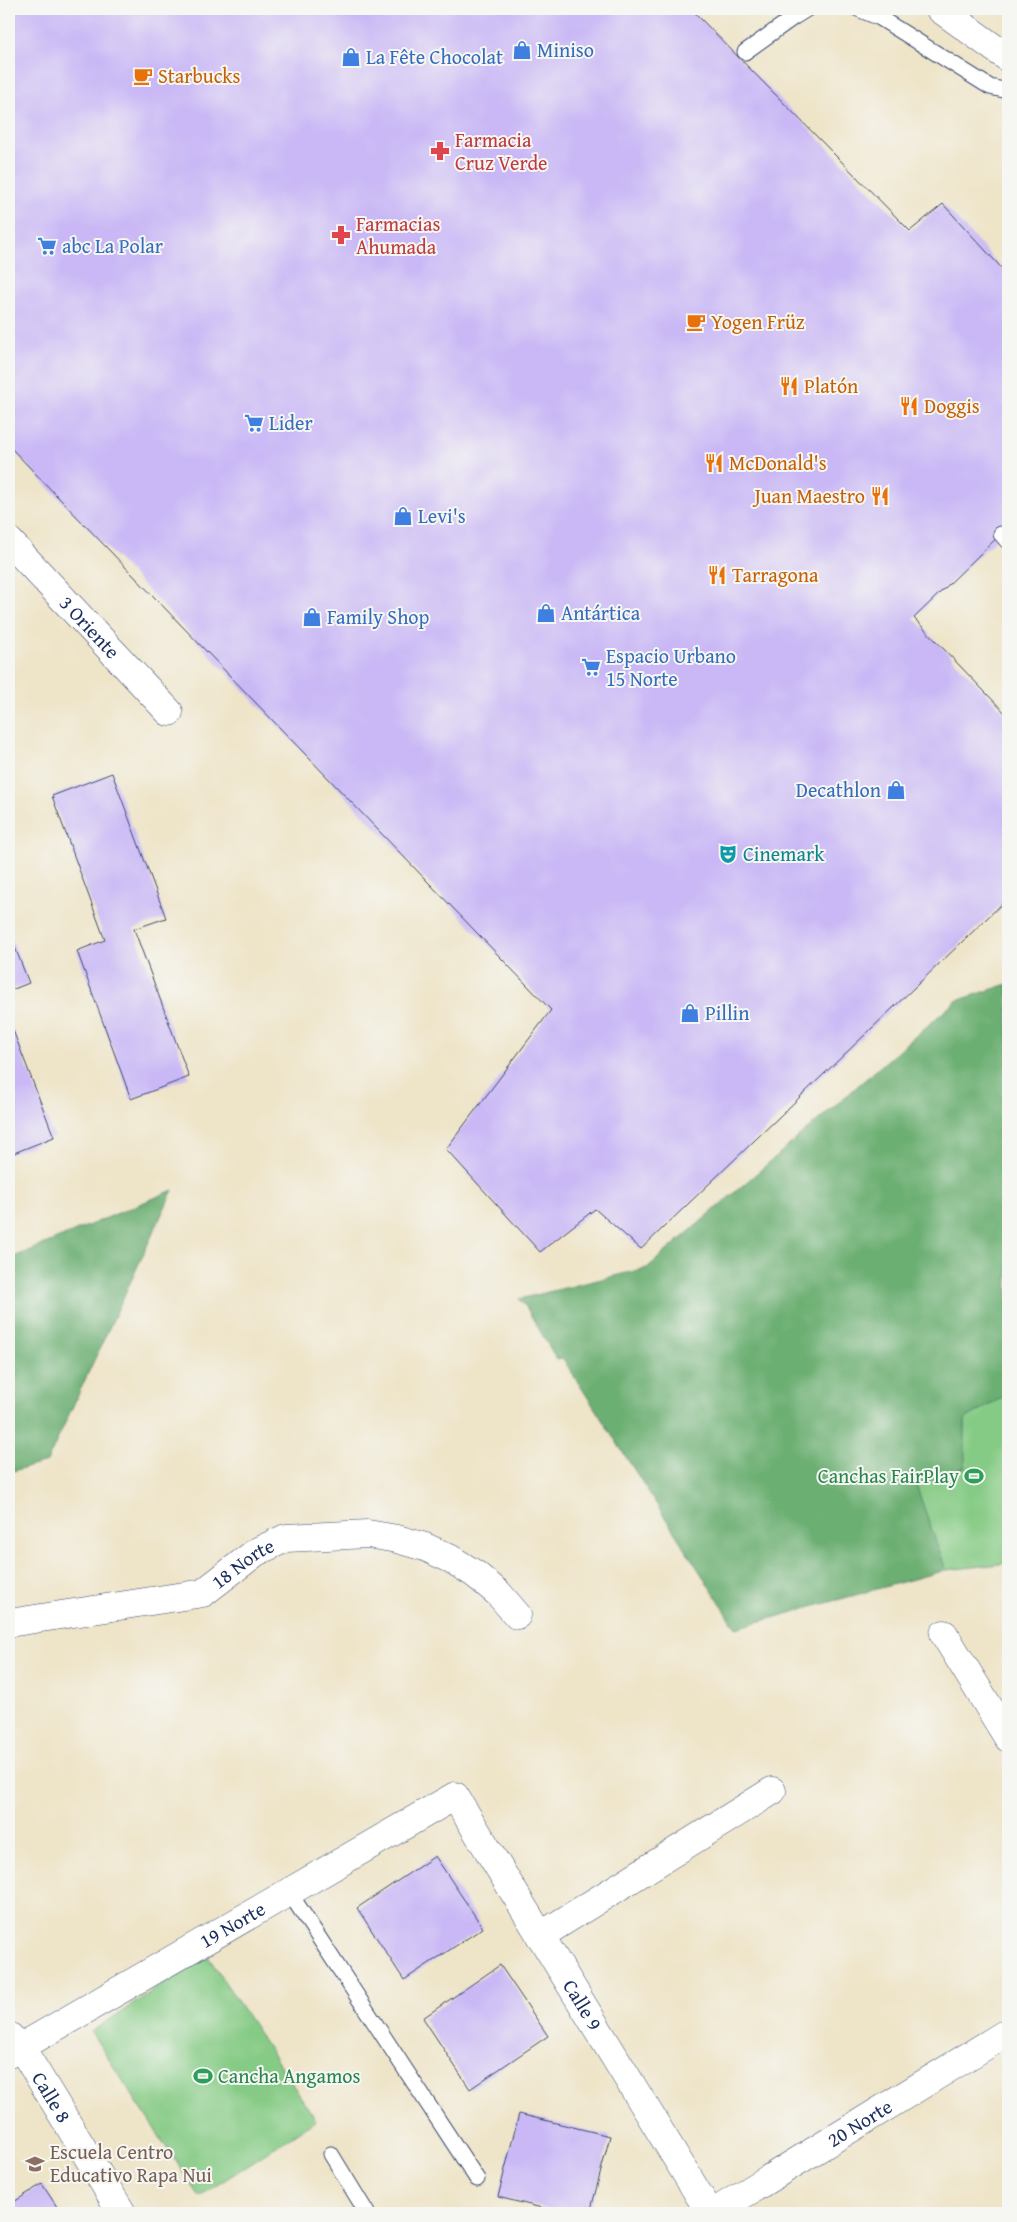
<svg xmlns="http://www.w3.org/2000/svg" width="1017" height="2222" font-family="'Gentium Book Plus',serif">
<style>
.green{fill:#86cb85;stroke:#507d72}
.forest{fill:#6caf72;stroke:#446f68}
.building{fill:#c9b8f5}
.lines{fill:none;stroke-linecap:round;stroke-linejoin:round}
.lane-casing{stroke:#3b4a6e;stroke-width:17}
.street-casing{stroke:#3b4a6e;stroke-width:29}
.primary-casing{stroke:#3b4a6e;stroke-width:29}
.lane{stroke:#fff;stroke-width:15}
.street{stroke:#fff;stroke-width:28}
.primary{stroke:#fff;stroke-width:28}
.labels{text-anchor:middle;stroke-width:4;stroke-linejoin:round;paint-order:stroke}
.shop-label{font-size:20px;fill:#366cbe;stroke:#f6f6f2;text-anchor:start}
.food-label{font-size:20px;fill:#c56008;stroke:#f6f6f2;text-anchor:start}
.health-label{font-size:20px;fill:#be3a42;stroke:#f6f6f2;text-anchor:start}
.street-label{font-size:20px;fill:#1b2f5e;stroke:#f6f6f2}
.culture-label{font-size:20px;fill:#0d838f;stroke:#f6f6f2;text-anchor:start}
.leisure-label{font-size:20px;fill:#27864d;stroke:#f6f6f2;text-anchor:end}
.education-label{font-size:20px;fill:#785e54;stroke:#f6f6f2;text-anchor:start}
</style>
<rect width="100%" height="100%" fill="#f6f6f2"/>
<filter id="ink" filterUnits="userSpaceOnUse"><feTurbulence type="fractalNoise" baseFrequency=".02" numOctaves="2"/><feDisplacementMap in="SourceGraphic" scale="10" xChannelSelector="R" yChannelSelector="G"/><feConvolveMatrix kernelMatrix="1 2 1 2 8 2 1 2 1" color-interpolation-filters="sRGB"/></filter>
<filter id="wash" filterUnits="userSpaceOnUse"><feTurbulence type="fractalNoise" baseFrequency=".0096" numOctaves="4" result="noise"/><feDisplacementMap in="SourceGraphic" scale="20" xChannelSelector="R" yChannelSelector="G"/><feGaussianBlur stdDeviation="1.12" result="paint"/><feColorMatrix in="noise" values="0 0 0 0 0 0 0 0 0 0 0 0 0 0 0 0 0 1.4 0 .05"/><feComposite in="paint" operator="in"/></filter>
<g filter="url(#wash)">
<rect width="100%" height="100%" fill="#eee4c8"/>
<!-- green -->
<path class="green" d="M1008 1394V1563L946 1570 915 1485 964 1467 965 1419Z
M207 1955 316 2120 199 2197 91 2032Z"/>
<!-- forest -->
<path class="forest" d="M1008 984V1394L965 1419V1467L916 1485 946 1570 736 1628 563 1359 557 1360 526 1307 519 1299 647 1268 956 1001Z
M173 1190 47 1462 9 1472V1259Z"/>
<g id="blocks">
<!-- building -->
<path class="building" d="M13 9H101L106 12 108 9H691L910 231 943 204 1008 275V527L914 618 1008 716V898L641 1249 595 1209 540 1252 446 1149 551 1010 9 446V13Z
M112 773 166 918 134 929 189 1077 131 1099 77 951 105 940 52 796Z
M9 932 29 983 9 991Z
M9 1020 54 1137 9 1155Z
M435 1856 483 1928 404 1980 357 1908Z
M500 1965 548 2036 470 2089 423 2018Z
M519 2114 610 2136 590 2213H562L498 2197Z
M42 2184 61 2213H9V2205Z"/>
</g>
</g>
<g filter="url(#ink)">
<use href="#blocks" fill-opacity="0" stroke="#3b4a6e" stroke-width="1"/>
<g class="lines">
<!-- lane casing -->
<g class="lane-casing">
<path id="lane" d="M858 9 880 18 990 87 1008 91
M794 17 807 9
M745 52 794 17 786 9
M1001 534 1008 542
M289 1892 477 2179
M331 2154 367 2213"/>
</g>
<!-- street casing -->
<g class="street-casing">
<g id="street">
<path id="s1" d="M9 541 169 712"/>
<path id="s2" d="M9 1623 203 1593 256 1552 286 1538 368 1534 397 1539 425 1547 451 1559 475 1574 498 1593 517 1615"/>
<path d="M944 1634 1008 1738"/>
<path d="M540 1936 772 1791"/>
<path id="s3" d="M9 2036 21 2047 122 2213"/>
<path id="s4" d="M9 2054 455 1796 710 2213"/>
<path id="s5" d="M713 2213 1008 2032"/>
</g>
</g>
<!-- primary casing -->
<g class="primary-casing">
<path id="primary" d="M940 9 1008 58"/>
</g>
<!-- lane -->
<use href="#lane" class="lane"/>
<!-- street -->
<use href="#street" class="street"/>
<!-- primary -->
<use href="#primary" class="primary"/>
</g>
</g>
<!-- icons -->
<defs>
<g id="shop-bare" transform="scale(1.5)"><path d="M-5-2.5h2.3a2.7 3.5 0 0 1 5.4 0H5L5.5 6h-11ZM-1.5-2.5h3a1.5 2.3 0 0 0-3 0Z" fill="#3f7fe0" stroke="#f6f6f2" stroke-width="2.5" paint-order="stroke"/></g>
<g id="cafe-bare" transform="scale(1.5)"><path d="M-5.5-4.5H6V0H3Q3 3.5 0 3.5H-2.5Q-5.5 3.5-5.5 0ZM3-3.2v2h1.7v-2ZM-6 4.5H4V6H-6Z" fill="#e8710a" stroke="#f6f6f2" stroke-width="2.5" paint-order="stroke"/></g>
<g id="pharmacy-bare" transform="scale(1.5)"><path d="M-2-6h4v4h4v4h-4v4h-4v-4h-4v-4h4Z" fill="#e0444e" stroke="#f6f6f2" stroke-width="2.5" paint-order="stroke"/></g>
<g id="supermarket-bare" transform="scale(1.5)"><path d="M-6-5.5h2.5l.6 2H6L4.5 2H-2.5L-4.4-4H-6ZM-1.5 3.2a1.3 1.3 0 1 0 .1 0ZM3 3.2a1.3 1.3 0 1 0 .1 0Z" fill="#3f7fe0" stroke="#f6f6f2" stroke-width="2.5" paint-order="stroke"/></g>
<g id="restaurant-bare" transform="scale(1.5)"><path d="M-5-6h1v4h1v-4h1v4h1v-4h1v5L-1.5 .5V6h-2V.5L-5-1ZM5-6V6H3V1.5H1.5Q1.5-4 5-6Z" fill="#e8710a" stroke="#f6f6f2" stroke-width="2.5" paint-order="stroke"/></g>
<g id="theatre-bare" transform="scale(1.5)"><path d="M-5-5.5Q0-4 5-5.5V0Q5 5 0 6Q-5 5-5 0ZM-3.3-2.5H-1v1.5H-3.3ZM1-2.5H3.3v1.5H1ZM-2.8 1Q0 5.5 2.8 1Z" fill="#0f9aa8" stroke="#f6f6f2" stroke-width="2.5" paint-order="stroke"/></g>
<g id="stadium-bare" transform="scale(1.5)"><path d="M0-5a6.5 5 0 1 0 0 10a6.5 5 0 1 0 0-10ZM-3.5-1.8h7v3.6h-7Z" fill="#2e9e5b" stroke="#f6f6f2" stroke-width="2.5" paint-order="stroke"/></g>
<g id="school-bare" transform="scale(1.5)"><path d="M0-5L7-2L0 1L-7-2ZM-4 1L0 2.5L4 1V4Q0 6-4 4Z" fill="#8d6e63" stroke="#f6f6f2" stroke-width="2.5" paint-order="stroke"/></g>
</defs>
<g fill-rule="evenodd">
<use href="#shop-bare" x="522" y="50"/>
<use href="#shop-bare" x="351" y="57"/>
<use href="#cafe-bare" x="143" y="76"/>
<use href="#pharmacy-bare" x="440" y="151"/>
<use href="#pharmacy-bare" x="341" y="235"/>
<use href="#supermarket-bare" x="47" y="246"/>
<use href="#cafe-bare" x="696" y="322"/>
<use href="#restaurant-bare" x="789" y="386"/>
<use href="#restaurant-bare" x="909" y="406"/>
<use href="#supermarket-bare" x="254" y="423"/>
<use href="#restaurant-bare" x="714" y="463"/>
<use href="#restaurant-bare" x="880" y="496"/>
<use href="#shop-bare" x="403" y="516"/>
<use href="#restaurant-bare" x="717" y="575"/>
<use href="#shop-bare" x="546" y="613"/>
<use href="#shop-bare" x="312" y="617"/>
<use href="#supermarket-bare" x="591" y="667"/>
<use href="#shop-bare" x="896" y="790"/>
<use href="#theatre-bare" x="728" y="854"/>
<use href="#shop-bare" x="690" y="1013"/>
<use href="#stadium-bare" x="974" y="1476"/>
<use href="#stadium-bare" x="203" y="2076"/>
<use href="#school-bare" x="35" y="2164"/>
</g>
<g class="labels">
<!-- shop labels -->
<g class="shop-label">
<text x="537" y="57">Miniso</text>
<text x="366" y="64">La Fête Chocolat</text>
<text x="62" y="253">abc La Polar</text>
<text x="269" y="430">Lider</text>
<text x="418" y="523">Levi's</text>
<text x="561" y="620">Antártica</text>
<text x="327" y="624">Family Shop</text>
<text x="606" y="663">Espacio Urbano<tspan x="606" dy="23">15 Norte</tspan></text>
<text x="881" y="797" text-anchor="end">Decathlon</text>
<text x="705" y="1020">Pillin</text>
</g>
<!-- food labels -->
<g class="food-label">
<text x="158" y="83">Starbucks</text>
<text x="711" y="329">Yogen Früz</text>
<text x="804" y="393">Platón</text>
<text x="924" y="413">Doggis</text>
<text x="729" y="470">McDonald's</text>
<text x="865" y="503" text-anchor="end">Juan Maestro</text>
<text x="732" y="582">Tarragona</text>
</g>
<!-- health labels -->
<g class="health-label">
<text x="455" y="147">Farmacia<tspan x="455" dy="23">Cruz Verde</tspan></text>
<text x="356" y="231">Farmacias<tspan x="356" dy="23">Ahumada</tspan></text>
</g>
<!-- street labels -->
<g class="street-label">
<text dy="7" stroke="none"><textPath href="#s1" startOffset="118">3 Oriente</textPath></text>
<text dy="7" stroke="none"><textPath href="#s2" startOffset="246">18 Norte</textPath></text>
<text dy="7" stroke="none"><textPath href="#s4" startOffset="258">19 Norte</textPath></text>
<text dy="7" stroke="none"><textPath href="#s4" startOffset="760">Calle 9</textPath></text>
<text dy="7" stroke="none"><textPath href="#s3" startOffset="75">Calle 8</textPath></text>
<text dy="7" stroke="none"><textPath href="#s5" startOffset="172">20 Norte</textPath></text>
</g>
<!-- culture labels -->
<g class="culture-label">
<text x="743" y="861">Cinemark</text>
</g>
<!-- leisure labels -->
<g class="leisure-label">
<text x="959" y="1483">Canchas FairPlay</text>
<text x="218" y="2083" text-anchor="start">Cancha Angamos</text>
</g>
<!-- education labels -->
<g class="education-label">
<text x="50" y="2159">Escuela Centro<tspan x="50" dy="23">Educativo Rapa Nui</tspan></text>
</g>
</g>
<!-- margin -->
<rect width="1017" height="2222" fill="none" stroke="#f6f6f2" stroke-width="30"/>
</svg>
